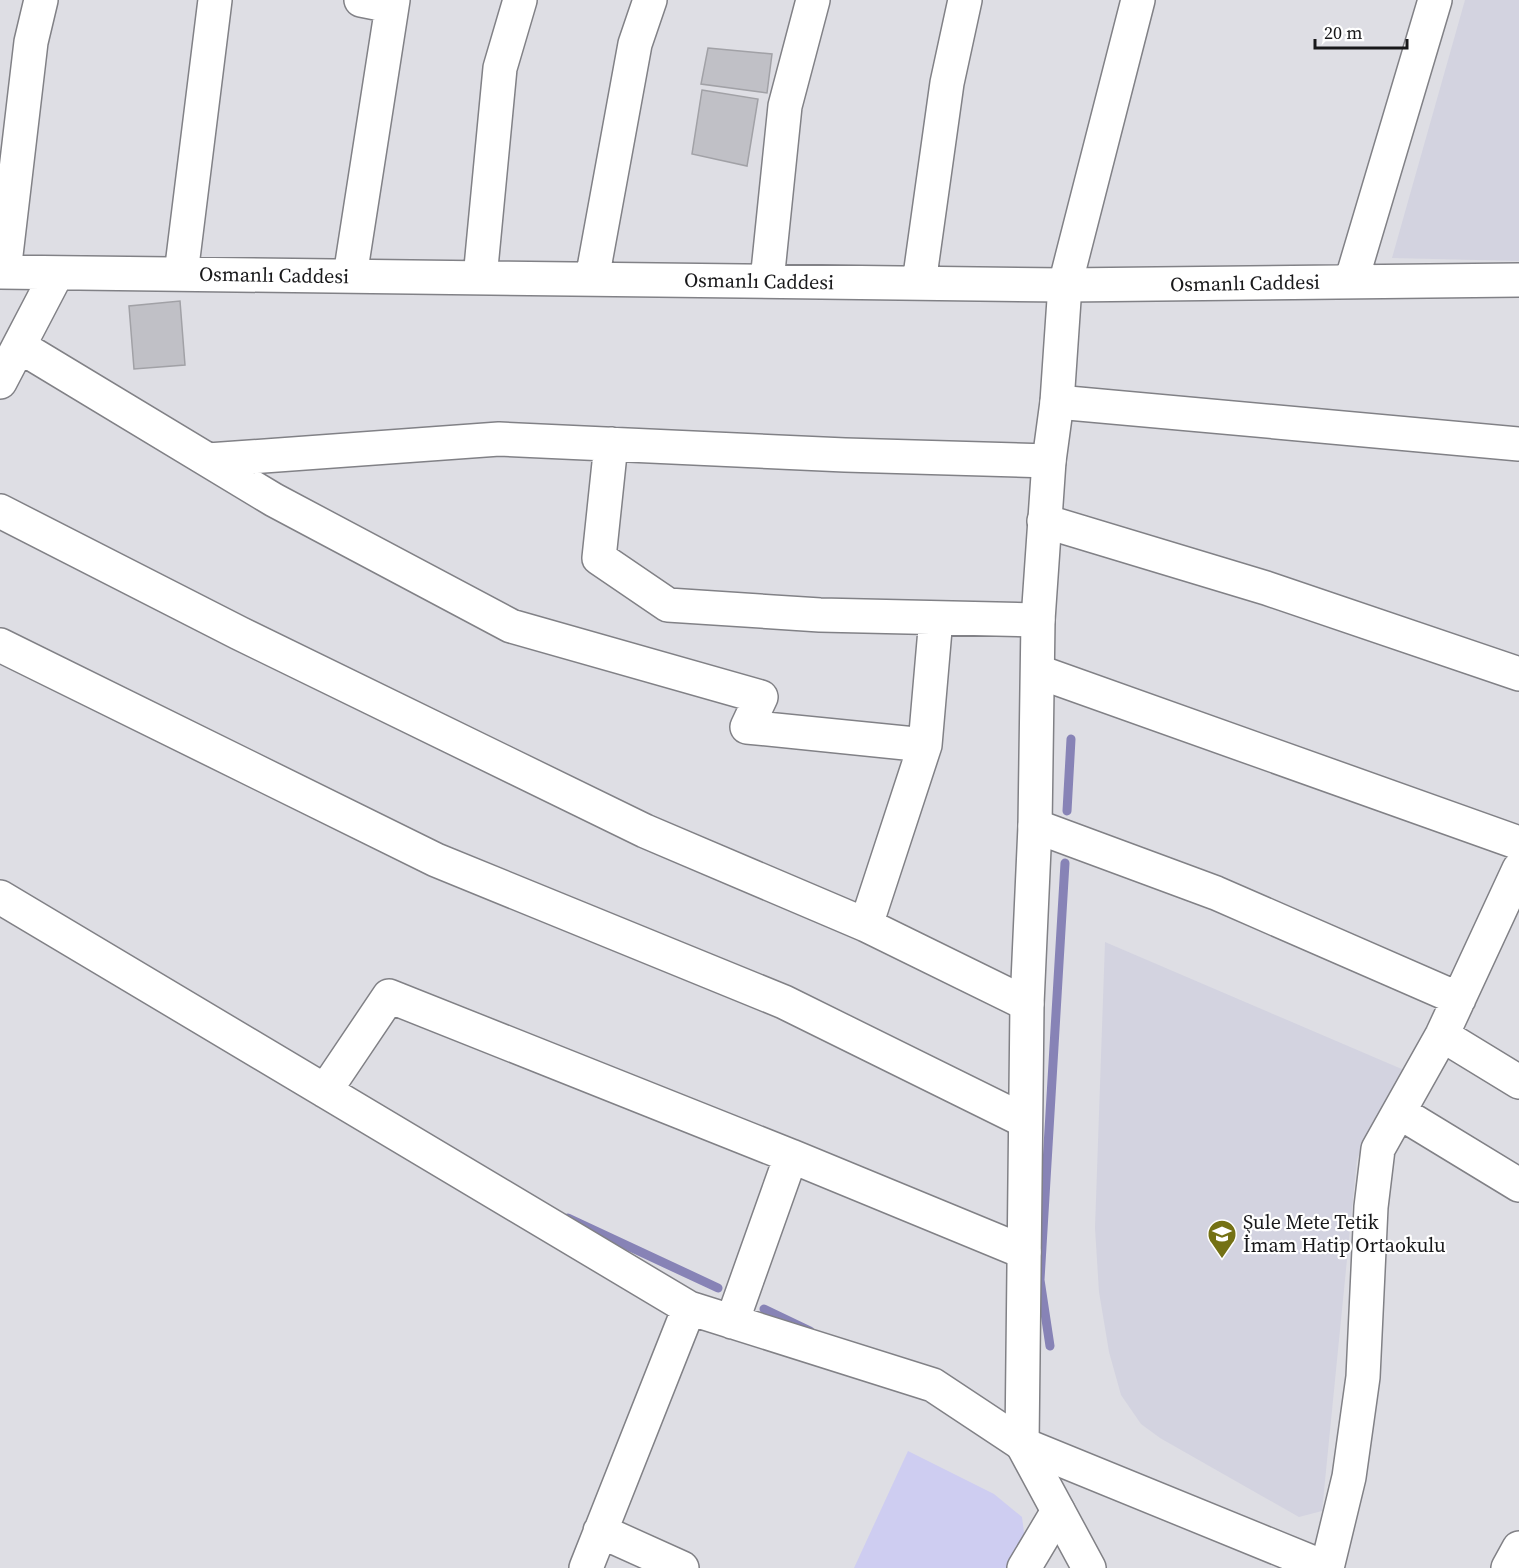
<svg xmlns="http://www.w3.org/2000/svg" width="1519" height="1568" font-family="'Source Serif 4',serif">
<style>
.built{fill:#d3d3e0}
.green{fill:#cecdf1}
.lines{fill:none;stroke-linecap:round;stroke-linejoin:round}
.stream{stroke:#8783b6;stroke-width:9}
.building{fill:#c0c0c6;stroke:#a1a1a6;stroke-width:1.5}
.street-casing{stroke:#818186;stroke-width:36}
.secondary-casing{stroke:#818186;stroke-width:36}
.street{stroke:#fff;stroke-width:33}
.secondary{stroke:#fff;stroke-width:33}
.labels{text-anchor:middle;stroke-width:4.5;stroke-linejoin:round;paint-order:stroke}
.street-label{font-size:20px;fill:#18181a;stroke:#fff}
.poi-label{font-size:20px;fill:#18181a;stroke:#fff;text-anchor:start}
</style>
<rect width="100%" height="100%" fill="#dedee4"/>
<!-- built -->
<path class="built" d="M1465 0H1519V261L1392 258Z
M1105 942 1404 1070 1357 1159 1322 1511 1299 1517 1160 1438 1141 1424 1121 1395 1109 1352 1099 1292 1095 1228Z"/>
<!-- green -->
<path class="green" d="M908 1451 994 1494 1022 1517 1025 1540 1009 1568H854Z"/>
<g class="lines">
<!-- stream -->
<path class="stream" d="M1067 811 1071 739
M568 1218 718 1288
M764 1309 810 1331
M1050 1346 1040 1280 1065 863"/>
</g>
<!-- building -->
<path class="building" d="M708 48 772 54 767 93 701 84Z
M702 90 758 99 747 166 692 154Z
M180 301 185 365 134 369 129 306Z"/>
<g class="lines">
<!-- street casing -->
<g class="street-casing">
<path id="street" d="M361 0 391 6
M0 272 1065 285 1519 280
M4 272 31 42 41 0
M181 274 215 0
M350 276 393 0
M480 278 500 68 520 0
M592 279 635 44 650 0
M767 281 785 106 813 0
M1351 282 1435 0
M919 283 947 83 965 0
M19 346 274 500 511 626 761 697 747 727 925 745
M0 382 57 273
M1057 402 1519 444
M611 444 599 558 668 605 820 615 1038 620
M208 460 499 439 845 455 1049 461
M0 511 239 633 645 831 866 925 1027 1004
M1044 521 1266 588 1519 674
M0 645 436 860 784 1002 1025 1121
M1039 672 1519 843
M1035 826 1216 893 1459 999
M0 897 689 1308 933 1385 1022 1444 1326 1568
M866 925 925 745 936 618
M1442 1035 1519 1082
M325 1091 389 996 791 1156 732 1322
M1399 1112 1519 1185
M791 1156 1024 1252
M600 1531 682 1568
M586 1568 689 1308
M1024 1568 1058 1511
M1327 1568 1349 1477 1363 1377 1371 1207 1378 1149 1442 1035 1519 869
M1508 1568 1519 1548"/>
</g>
<!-- secondary casing -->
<g class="secondary-casing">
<path id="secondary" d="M1089 1568 1022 1444 1027 1004 1035 826 1038 620 1049 461 1057 402 1065 285 1138 0"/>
</g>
<!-- street -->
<use href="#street" class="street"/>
<!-- secondary -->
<use href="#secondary" class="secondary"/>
</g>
<!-- icons -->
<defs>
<g id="school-pin" transform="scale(1.5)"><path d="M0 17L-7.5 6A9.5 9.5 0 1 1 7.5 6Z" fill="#747114" stroke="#fff"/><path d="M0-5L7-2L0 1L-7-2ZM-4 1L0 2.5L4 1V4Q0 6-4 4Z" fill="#fff"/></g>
</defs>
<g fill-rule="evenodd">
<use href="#school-pin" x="1222" y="1234"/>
</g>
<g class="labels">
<!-- street labels -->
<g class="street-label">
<text transform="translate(274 275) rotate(1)" y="7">Osmanlı Caddesi</text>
<text transform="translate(759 281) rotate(1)" y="7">Osmanlı Caddesi</text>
<text transform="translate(1245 283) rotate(-1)" y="7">Osmanlı Caddesi</text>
</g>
<!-- poi labels -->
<g class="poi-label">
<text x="1243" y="1229">Şule Mete Tetik<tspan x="1243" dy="23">İmam Hatip Ortaokulu</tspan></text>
</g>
</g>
<!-- scale -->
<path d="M1315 39v9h92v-9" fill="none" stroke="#18181a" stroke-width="3"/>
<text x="1324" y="39" font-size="18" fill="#18181a" stroke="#ffffff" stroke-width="4.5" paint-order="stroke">20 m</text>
</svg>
